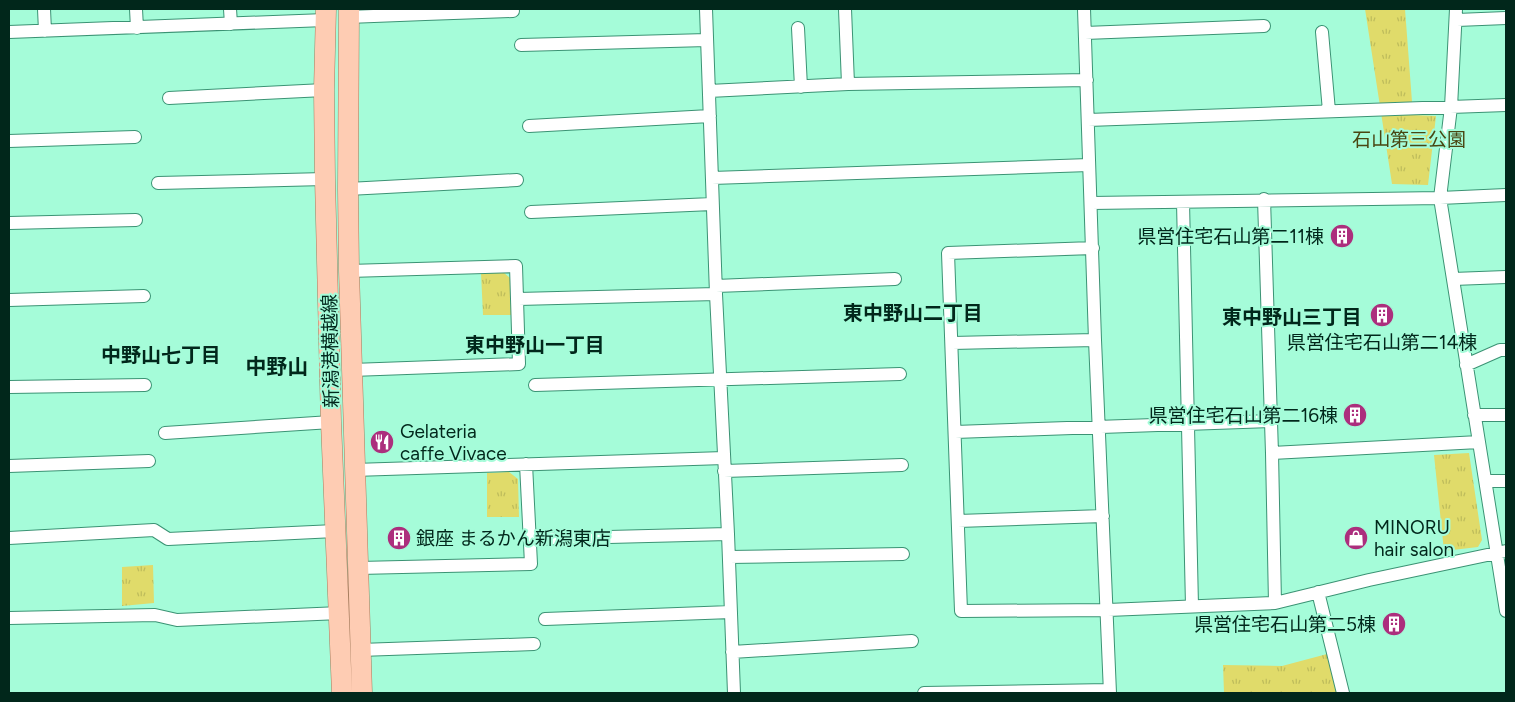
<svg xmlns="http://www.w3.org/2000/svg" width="1515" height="702" font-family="Figtree,'Noto Sans JP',sans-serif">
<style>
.park{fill:url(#park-tufts)}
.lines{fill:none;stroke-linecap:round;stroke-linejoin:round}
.street-casing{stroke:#3b9374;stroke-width:14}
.primary-casing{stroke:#a57c5d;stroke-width:21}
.street{stroke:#fff;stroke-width:12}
.primary{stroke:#feccb3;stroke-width:20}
.labels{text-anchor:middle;stroke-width:4;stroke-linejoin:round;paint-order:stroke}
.park-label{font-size:19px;fill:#494612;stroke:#a5fcd9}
.poi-label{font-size:19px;fill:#01271b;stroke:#a5fcd9;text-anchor:end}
.street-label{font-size:19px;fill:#01271b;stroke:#a5fcd9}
.neighbourhood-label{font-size:20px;font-weight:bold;fill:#01271b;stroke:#a5fcd9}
.quarter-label{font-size:21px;font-weight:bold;fill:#01271b;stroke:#a5fcd9}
</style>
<defs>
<pattern id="park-tufts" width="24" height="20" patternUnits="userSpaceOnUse" patternTransform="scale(1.25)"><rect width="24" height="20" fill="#e0db6a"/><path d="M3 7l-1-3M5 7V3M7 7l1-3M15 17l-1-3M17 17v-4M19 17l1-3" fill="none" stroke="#bebc5b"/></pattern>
</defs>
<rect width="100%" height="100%" fill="#a5fcd9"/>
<!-- park -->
<path class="park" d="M1365 9H1405L1413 115 1436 116 1428 185 1392 184Z
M503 272 510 278 511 315H483L481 273Z
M1469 453 1482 540 1478 547 1444 551 1434 455Z
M509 472 518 479 519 517H487V473Z
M153 565 154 603 122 606V567Z
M1327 654 1337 693H1224L1223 665 1282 666Z"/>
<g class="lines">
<!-- street casing -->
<g class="street-casing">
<path id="street" d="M44 9 45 31
M136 9 137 28
M230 9 231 24
M706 9 716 294 728 534 734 693
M845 9 848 84
M1084 9 1095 340 1110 693
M1456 9 1451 107 1440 198 1506 611
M425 14 513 11
M348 17 425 14 424 9
M1457 20 1506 18
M798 28 801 87
M9 32 325 20
M1322 32 1329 111
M1085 33 1264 26
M521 45 707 40
M709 91 848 84 1087 80
M169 98 324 90
M1088 120 1506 105
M529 126 710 116
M9 141 135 137
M712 178 1089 165
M158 183 325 179
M348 189 517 180
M1264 199 1272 453 1275 603
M1183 202 1192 606
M1091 203 1440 198 1506 195
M531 212 712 204
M9 223 136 220
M1093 248 948 253 961 611 1108 610 1275 603 1369 580 1506 551
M349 271 516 266 519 364 352 370
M1453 279 1506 277
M716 286 895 279
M518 299 716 294
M9 300 144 296
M952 343 1095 340
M1466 365 1500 350H1506
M535 385 900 374
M9 387 145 385
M1474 415H1506
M955 432 1271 421
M165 433 331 422
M1272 453 1479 442
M9 466 149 461
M354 470 724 458
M724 471 902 465
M1487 481H1506
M958 521 1103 516
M9 538 154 530 168 539 335 531
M529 539 728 534
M729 557 903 554
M359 568 531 564 526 464
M1318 592 1343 693
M9 618 155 615 177 620 340 613
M545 619 731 612
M360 650 534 644
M732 652 912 641
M924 693 1110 690"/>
</g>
<!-- primary casing -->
<g class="primary-casing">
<path id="primary" d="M326 9 324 90 325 179 331 422 342 693
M349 9 348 189 349 271 362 693"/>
</g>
<!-- street -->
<use href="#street" class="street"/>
<!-- primary -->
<use href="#primary" class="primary"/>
</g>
<!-- icons -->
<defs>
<g id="building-disc" transform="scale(1.25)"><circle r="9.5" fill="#ac2e7d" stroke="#a5fcd9"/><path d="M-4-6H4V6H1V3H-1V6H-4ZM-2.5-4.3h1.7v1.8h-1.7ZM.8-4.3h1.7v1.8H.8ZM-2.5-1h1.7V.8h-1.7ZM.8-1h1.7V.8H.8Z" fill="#fff"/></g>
<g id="restaurant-disc" transform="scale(1.25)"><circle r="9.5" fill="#ac2e7d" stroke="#a5fcd9"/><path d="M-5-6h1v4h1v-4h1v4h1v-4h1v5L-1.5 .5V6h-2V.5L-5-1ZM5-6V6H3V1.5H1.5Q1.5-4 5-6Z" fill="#fff"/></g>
<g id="shop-disc" transform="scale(1.25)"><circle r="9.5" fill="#ac2e7d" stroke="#a5fcd9"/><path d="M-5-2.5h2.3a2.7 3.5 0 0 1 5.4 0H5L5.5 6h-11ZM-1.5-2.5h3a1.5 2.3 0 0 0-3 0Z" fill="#fff"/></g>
</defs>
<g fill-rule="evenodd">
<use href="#building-disc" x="1342" y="236"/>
<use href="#building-disc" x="1382" y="315"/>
<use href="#building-disc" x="1355" y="415"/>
<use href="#restaurant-disc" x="382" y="442"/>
<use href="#building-disc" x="399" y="538"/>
<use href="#shop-disc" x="1356" y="538"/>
<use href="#building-disc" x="1394" y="624"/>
</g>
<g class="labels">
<!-- park labels -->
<g class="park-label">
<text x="1409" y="146">石山第三公園</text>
</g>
<!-- poi labels -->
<g class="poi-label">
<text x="1324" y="243">県営住宅石山第二11棟</text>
<text x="1382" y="349" text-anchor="middle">県営住宅石山第二14棟</text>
<text x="1338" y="422">県営住宅石山第二16棟</text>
<text x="400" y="438" text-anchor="start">Gelateria<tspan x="400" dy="22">caffe Vivace</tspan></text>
<text x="1374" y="534" text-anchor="start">MINORU<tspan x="1374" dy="22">hair salon</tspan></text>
<text x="416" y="545" text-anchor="start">銀座 まるかん新潟東店</text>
<text x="1376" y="631">県営住宅石山第二5棟</text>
</g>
<!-- street labels -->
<g class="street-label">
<text transform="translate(330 351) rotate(-91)" y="7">新潟港横越線</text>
</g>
<!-- neighbourhood labels -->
<g class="neighbourhood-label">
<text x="913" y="320">東中野山二丁目</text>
<text x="1292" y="324">東中野山三丁目</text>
<text x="535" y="352">東中野山一丁目</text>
<text x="161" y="362">中野山七丁目</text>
</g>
<!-- quarter labels -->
<g class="quarter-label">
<text x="277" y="374">中野山</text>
</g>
</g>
<!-- border -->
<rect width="1515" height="702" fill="none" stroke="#01271b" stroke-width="20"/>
</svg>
